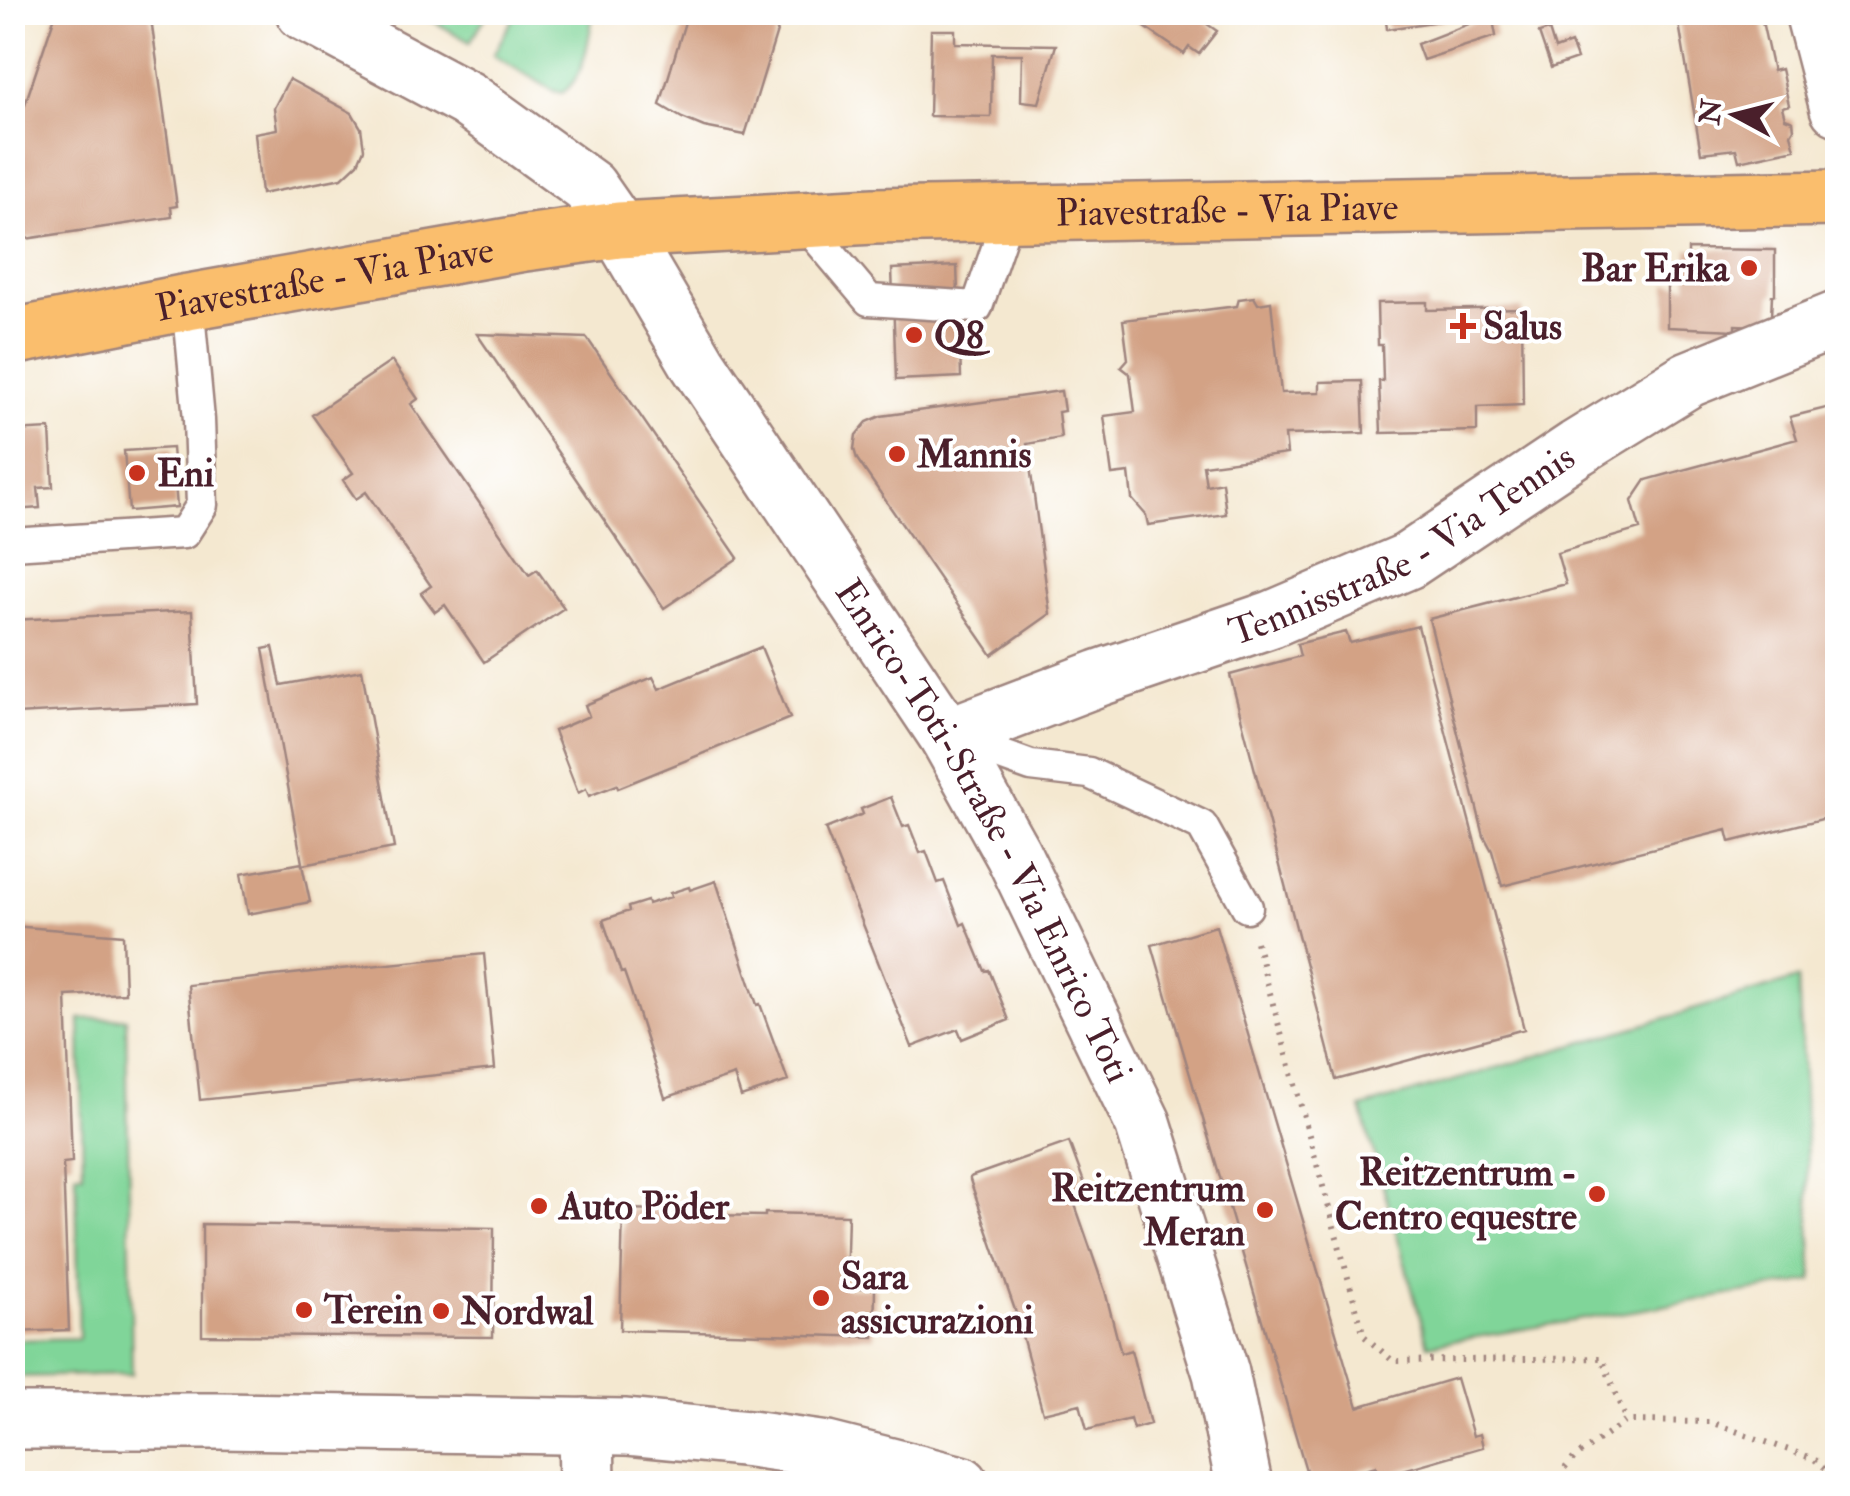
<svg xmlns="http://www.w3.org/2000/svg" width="1850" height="1496" font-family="'IM FELL Double Pica',serif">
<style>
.green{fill:#80d599;stroke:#657a62;stroke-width:2.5}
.building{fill:#d3a285}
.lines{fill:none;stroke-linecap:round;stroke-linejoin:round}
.lane-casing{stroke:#9f847e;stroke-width:35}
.street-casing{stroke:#9f847e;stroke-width:60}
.primary-casing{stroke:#9f847e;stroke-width:60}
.path{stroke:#9f847e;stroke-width:6;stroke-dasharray:2.5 8;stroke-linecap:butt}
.lane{stroke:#fff;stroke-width:30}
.street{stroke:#fff;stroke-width:55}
.primary{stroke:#fabe6d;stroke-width:55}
.poi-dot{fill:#c8321e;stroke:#fff;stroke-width:4}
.labels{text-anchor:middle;stroke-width:8;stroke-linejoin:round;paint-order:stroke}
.street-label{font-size:38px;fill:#4a1f2b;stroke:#fff}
.poi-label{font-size:38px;font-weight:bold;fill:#4a1f2b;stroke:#fff;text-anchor:start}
</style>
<rect width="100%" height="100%" fill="#fff"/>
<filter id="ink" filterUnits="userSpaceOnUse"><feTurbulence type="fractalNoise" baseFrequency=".01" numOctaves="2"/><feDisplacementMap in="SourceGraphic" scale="20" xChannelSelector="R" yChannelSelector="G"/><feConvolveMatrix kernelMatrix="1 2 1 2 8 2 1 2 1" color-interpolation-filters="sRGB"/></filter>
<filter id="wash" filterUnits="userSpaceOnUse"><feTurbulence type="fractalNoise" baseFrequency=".0048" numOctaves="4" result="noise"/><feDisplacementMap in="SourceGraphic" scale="40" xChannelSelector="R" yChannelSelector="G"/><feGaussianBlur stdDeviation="2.25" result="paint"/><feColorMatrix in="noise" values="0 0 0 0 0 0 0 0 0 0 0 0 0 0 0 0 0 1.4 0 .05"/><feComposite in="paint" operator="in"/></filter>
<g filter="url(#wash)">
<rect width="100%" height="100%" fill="#f4e8d0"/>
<!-- green -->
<path class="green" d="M419 13H488L470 42Z
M516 13 528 16 530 13H593C589 38 585 78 562 93L554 91 493 55Z
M1798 979 1813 1281 1428 1345 1361 1108Z
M126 1018 132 1374 13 1377V1340L79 1338 76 1173H83L80 1019Z"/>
<g id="blocks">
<!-- building -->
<path class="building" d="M56 12H150L177 206 171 207 172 217 12 241V143Z
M688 12H783L745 135 704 127 682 118 660 105Z
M1123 12H1207L1213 16 1207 24 1217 31 1199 54 1189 47 1184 54Z
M1247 12H1295V15L1261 19Z
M1385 12H1478V15L1387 29Z
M1677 12H1760L1773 71 1781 69 1789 105 1782 107 1785 118 1793 121 1794 129 1791 134 1795 149 1739 161 1736 149 1701 153Z
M1492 15 1496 36 1423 60 1417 44Z
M931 30H955V43L1056 45 1039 103 1021 101 1022 54H992L991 117 929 116Z
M1549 30 1555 49 1571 43 1577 59 1551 68 1539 33Z
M289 79 352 113 361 128 364 149 358 163 342 178 261 194 255 133 277 129 274 108Z
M1688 249 1775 250V294L1772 295 1771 317 1762 326 1735 325V330L1667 327V284L1688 285Z
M957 266 961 377 896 380 892 269Z
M1254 297 1258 304 1271 302 1281 393 1320 392V382L1362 381 1364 433 1285 435 1287 454 1203 465 1206 485 1222 482 1226 514 1148 525 1146 515 1132 499 1129 473 1112 475 1104 416 1135 412 1130 374 1121 367 1128 359 1123 320 1237 306 1239 299Z
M1427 302V310L1522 308 1523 405 1477 407V431L1381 433 1379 381H1383L1382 345H1378L1377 303Z
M477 334 587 338 738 558 664 608Z
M392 361 418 399 411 404 529 575 537 570 564 608 484 662 445 605 435 612 421 593 431 586 366 492 356 499 343 480 353 473 312 415Z
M1061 391 1064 411 1058 412 1061 438 1027 444 1050 614 992 655 857 459 854 449 856 435 867 422 881 416Z
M1838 405V815L1730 842 1727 830 1502 886 1492 851 1484 836 1429 619 1566 584 1557 553 1640 529 1632 501 1646 480 1797 439 1790 417Z
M50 429 53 487 38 488 40 508 12 510V431Z
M172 448 177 507 129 511 124 451Z
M192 611 197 704 16 714 12 620Z
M1418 626 1524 1029 1336 1080 1230 675 1300 656 1297 644 1346 632 1350 643Z
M273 647 281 685 362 670 394 848 302 865 310 902 248 914 241 874 302 863 263 649Z
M761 647 790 718 618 788 617 785 589 796 586 789 578 793 554 731 589 716 585 705 653 677 659 689Z
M891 797 903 827 909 825 920 853 926 851 938 883 944 881 961 925 965 923 985 971 989 970 1009 1020 962 1039 958 1029 912 1047 825 829 863 814 861 809Z
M716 881 757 1005 760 1004 788 1081 741 1097 734 1075 665 1098 631 992 624 972 621 973 603 920 629 911 628 907 647 901 648 904 671 897 670 893 689 887 690 890Z
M12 926 123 935 125 993 66 996 72 1162 63 1163 69 1330 12 1332Z
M1216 926 1358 1407 1456 1378 1473 1436 1480 1434 1483 1447 1379 1477 1376 1466 1310 1484 1152 945Z
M484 954 495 1069 200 1100 188 985Z
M1069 1142 1088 1193 1073 1199 1105 1291 1121 1353 1131 1350 1150 1424 1133 1429 1130 1419 1087 1430 1080 1404 1043 1413 1015 1310 970 1180V1177Z
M623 1209 707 1211V1215L765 1216V1213L848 1215 846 1288H875L874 1337 620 1330Z
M202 1224 494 1228 493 1337 202 1335Z"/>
</g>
</g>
<g filter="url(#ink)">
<use href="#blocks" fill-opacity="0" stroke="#9f847e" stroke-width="2.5"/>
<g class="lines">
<!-- lane casing -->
<g class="lane-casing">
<path id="lane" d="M801 219 869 300 977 307 1009 213
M12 544 184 533 202 505 199 420 188 302
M950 737 1031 766 1089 773 1202 826 1247 907"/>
</g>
<!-- street casing -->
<g class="street-casing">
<g id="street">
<path id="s1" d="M304 12 467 99 589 187 619 230 698 364 947 736 1013 854 1143 1123 1221 1373 1244 1484"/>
<path d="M1813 12 1838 108"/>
<path id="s2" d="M947 736 1099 678 1272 619 1408 561 1577 448 1689 379 1838 319"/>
<path d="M12 1421H219L626 1427 750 1439 827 1450 961 1484"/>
<path d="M586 1426 587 1484"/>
</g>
</g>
<!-- primary casing -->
<g class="primary-casing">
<g id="primary">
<path id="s3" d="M12 337 188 302 525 243 619 230 874 216 1838 198"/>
</g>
</g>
<!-- path -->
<path class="path" d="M1256 942 1364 1336 1393 1361 1602 1358 1626 1421
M1013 1473 1055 1484
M1551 1484 1575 1457 1626 1421 1710 1422 1814 1459 1838 1479"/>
<!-- lane -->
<use href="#lane" class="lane"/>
<!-- street -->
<use href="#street" class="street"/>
<!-- primary -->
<use href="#primary" class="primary"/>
</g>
</g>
<!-- markers -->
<g class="poi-dot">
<circle cx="1749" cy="268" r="10"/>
<path d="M1458 311h10v10h10v10h-10v10h-10v-10h-10v-10h10z"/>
<circle cx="914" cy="335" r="10"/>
<circle cx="897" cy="454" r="10"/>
<circle cx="137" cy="473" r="10"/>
<circle cx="1597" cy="1194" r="10"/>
<circle cx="539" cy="1206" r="10"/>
<circle cx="1265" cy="1210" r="10"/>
<circle cx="821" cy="1298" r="10"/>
<circle cx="304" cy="1310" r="10"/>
<circle cx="441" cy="1311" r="10"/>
</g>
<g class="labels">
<!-- street labels -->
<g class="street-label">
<text dy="13" stroke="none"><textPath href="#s3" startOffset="1225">Piavestraße - Via Piave</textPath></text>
<text dy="13" stroke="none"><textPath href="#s3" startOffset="318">Piavestraße - Via Piave</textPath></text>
<text dy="13" stroke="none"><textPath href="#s2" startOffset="495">Tennisstraße - Via Tennis</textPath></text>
<text dy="13" stroke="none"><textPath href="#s1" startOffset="1092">Enrico-Toti-Straße - Via Enrico Toti</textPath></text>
</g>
<!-- poi labels -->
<g class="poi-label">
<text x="1729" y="281" text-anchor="end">Bar Erika</text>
<text x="1483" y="339">Salus</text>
<text x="934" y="348">Q8</text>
<text x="917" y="467">Mannis</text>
<text x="157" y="486">Eni</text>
<text x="1577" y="1185" text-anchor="end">Reitzentrum -<tspan x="1577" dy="44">Centro equestre</tspan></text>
<text x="1245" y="1201" text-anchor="end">Reitzentrum<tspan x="1245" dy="44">Meran</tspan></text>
<text x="559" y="1219">Auto Pöder</text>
<text x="841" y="1289">Sara<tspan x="841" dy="44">assicurazioni</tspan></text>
<text x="324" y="1323">Terein</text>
<text x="461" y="1324">Nordwal</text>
</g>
</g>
<!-- margin -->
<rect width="1850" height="1496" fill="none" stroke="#fff" stroke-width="50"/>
<!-- north arrow -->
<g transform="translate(1735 115) rotate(277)" stroke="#ffffff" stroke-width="8" paint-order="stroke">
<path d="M0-8L18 38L0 25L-18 38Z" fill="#4a1f2b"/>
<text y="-15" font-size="28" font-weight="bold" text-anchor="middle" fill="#4a1f2b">N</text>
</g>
</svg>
